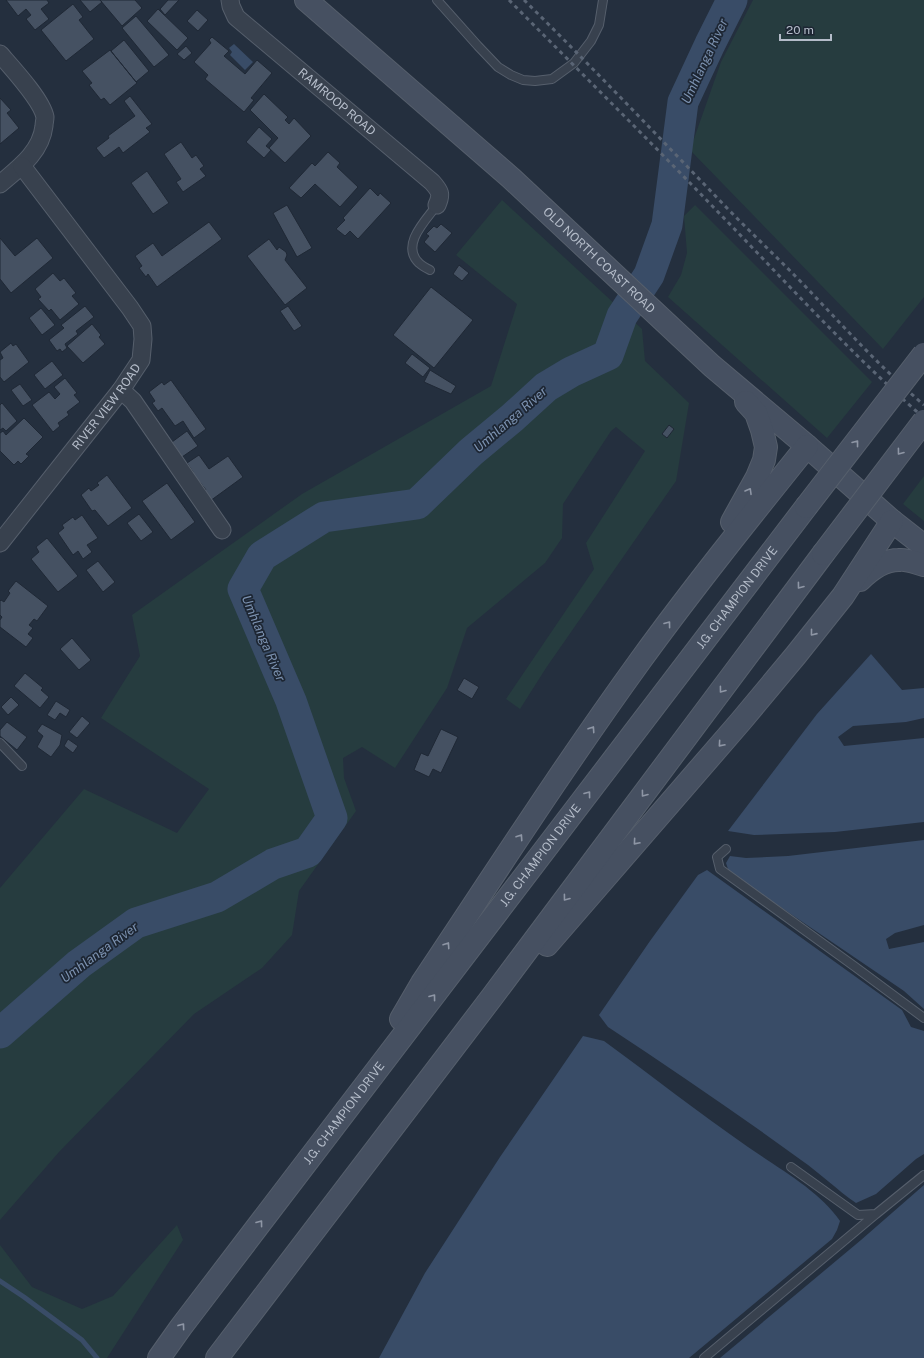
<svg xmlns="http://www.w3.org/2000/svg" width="924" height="1358" font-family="'Public Sans',sans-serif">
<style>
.green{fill:#263c3f}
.water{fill:#394c67}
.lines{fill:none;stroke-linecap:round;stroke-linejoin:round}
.stream{stroke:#394c67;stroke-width:5}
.river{stroke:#394c67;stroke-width:31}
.building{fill:#455162;stroke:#1f2835}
.lane-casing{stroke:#565f6c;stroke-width:10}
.street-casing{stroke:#565f6c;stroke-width:19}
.secondary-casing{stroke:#565f6c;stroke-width:24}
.lane{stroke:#38414e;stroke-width:8}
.street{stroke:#38414e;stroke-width:17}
.secondary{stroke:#465061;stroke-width:22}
.rail{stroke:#5a6575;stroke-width:3;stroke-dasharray:4 4;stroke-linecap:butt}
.secondary-bridge-casing{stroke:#565f6c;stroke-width:24;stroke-linecap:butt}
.secondary-bridge{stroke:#465061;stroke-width:22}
.oneway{stroke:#8e96a5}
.labels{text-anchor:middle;stroke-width:3.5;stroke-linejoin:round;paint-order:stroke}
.street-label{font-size:12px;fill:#b4bcc9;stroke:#1d2633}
.water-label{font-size:13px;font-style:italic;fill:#7c92b1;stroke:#1d2633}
</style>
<rect width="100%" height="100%" fill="#242f3e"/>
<!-- green -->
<path class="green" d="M753 0H924V297L883 349 690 150 721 62Z
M502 200 642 329 645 361 689 403 676 481 546 668 520 709 506 699 594 569 586 543 645 451 616 427 611 431 563 504 562 538 545 563 467 628 447 688 395 768 362 747 343 758 344 778 356 811 299 891 292 935 262 968 194 1014 59 1152 0 1220V888L84 789 177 833 209 789 101 718 140 656 132 615 302 494 491 386 517 304 456 255Z
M695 205 872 382 827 438 668 297 681 275 687 253 684 216Z
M924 476V521L903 504Z
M177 1225 183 1240 107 1358H0V1245L32 1287 82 1309 113 1296Z"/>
<!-- water -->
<path class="water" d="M234 44 253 62 245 70 230 55 232 52 229 48Z
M871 654 902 690 924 688V718L906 722 853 726 838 737 844 746 924 738V822L835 832 754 835 728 831 817 714Z
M924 840V925L895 933 886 939 889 949 924 942V1009L904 991 729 872 726 863 730 856 746 858 788 856Z
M707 870 902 1010 911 1027 924 1031V1154L916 1159 876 1194 856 1203C837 1190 820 1173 801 1160 738 1114 673 1070 608 1027L599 1015 650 941 698 875Z
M583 1036 604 1041C652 1076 699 1113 748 1147 778 1168 820 1191 840 1221L837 1230 832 1239 689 1358H379L425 1273 500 1157Z
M924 1185V1358H720L861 1240Z"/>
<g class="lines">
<!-- stream -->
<path class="stream" d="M0 1281 24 1297 82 1340 97 1358"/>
<!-- river -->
<path class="river" d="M0 1033 79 964 136 923 217 897 273 864 308 852 332 818 291 701 243 589 262 556 324 517 417 504 471 452 512 418 546 387 571 372 608 355 622 316 649 275 667 225 683 102 710 44 732 0"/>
</g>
<!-- building -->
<path class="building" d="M6 0H47L49 3 41 9 49 19 35 30 26 19 31 15 26 9 18 16Z
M80 0H100L102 2 90 12Z
M100 0H135L142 8 122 26Z
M168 0H179L165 15 160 9Z
M73 4 83 17 79 20 94 39 66 61 41 30Z
M158 9 188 38 177 50 147 21Z
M197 10 208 20 198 31 187 21Z
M136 16 169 55 154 67 122 28Z
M212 37 229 51 224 56 245 74 257 60 272 73 251 98 254 100 244 112 205 79 208 75 194 62 211 43 209 40Z
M124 40 149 71 136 82 111 51Z
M186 46 192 53 184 60 177 54Z
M110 50 137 83 110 105 104 98 101 100 89 85 92 83 82 71Z
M264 94 288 117 285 120 289 124 294 118 311 136 285 163 269 148 278 138 250 110Z
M130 96 152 124 146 128 150 132 123 153 119 147 104 158 96 148 109 138 108 136 135 116 124 101Z
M0 98 11 110 7 113 19 128 0 144Z
M259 127 272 139 266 146 271 150 264 158 246 142Z
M181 142 192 158 196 155 204 166 200 169 206 176 183 192 176 182 181 179 164 154Z
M328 152 340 163 337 167 358 187 340 207 315 184 301 198 289 188 312 163 315 166Z
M147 171 169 203 153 214 131 183Z
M370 188 378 196 380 193 391 203 358 239 350 231 345 236 336 229 345 220 343 218Z
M287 205 312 248 297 257 273 213Z
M209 222 222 239 157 287 148 274 146 277 139 268 142 266 135 256 153 243 162 256Z
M441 224 452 233 435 252 424 242 429 236 426 234 434 226 437 228Z
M0 238 15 256 37 238 53 258 11 293 0 279Z
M269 239 277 250 279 247 286 252 287 255 285 260 307 288 285 305 247 256Z
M459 265 469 273 462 281 453 274Z
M53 273 60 281 64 278 76 293 72 296 79 304 60 320 51 309 49 311 38 299 41 297 35 289Z
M431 287 473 320 434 368 393 335Z
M85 306 94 317 76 331 78 334 65 344 67 348 62 352 60 349 57 351 49 340 64 328 61 325Z
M288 306 302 326 294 331 280 311Z
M41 308 55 325 42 335 29 318Z
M92 324 101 335 99 337 105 344 83 363 67 346Z
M11 343 13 346 16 344 29 362 4 382 0 377V360L3 358 0 352Z
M412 354 430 368 423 377 405 363Z
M52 361 63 375 45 389 34 375Z
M430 370 456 386 451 394 424 382Z
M65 378 77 393 74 395 80 402 67 412 69 415 58 423 60 426 53 432 32 405 49 392 55 399 60 394 54 387Z
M171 380 206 429 194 438 183 421 175 426 162 408 158 411 152 403 155 401 149 392 162 382 164 385Z
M20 384 32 400 23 406 11 390Z
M2 403 17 421 6 431 3 428 0 430V405Z
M24 418 43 437 26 454 29 456 21 464 18 461 14 465 0 451V433L3 431 6 435Z
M669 425 674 429 667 438 662 434Z
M187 431 198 446 182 457 172 442Z
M199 455 209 469 228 456 243 477 210 501 204 492 206 490 199 481 197 482 191 474 193 472 187 463Z
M107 475 132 508 108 526 95 510 92 511 81 495 89 488 91 491 99 485 97 483Z
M167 483 195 522 171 540 142 501Z
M139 514 153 532 141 541 127 523Z
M82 515 98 538 87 545 92 552 83 559 78 551 73 555 58 533 64 528 62 525 73 517 75 520Z
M47 538 78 576 58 592 31 559 39 552 36 547Z
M98 561 115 582 103 592 86 570Z
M16 581 48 606 37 621 34 619 29 625 33 628 28 634 33 638 26 647 0 627V620L2 617 0 615V601L1 600 4 602 10 593 8 591Z
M72 638 91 660 79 670 60 649Z
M25 673 43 688 41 690 49 697 40 708 14 686Z
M464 678 479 687 472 699 457 690Z
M11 697 19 705 8 715 1 707Z
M56 701 70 710 66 717 60 713 55 720 47 715Z
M82 716 90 723 77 738 69 732Z
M7 722 27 737 17 750 0 736V730Z
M42 724 62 735 60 745 51 757 37 747 43 736 37 731Z
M441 729 458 737 441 773 433 769 429 777 414 770 421 753 428 756Z
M68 739 78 746 73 753 64 746Z"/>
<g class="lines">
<!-- lane casing -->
<g class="lane-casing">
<path id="lane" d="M437 0 478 46 498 67 511 75 523 80 535 81 552 79 574 63 591 41 599 25 603 0
M430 270C426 268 422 266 419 263 400 245 426 220 437 205
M0 743 22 766
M726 849 717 857 720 869 854 966 924 1018
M791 1167 858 1215 876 1214 924 1175
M704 1358 876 1214"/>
</g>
<!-- street casing -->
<g class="street-casing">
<g id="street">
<path id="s1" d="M230 0 231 6 236 17 432 182C440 191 442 194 437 205"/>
<path d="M0 54C12 68 42 100 45 117 45 120 44 123 44 126 41 152 19 168 0 184"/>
<path d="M121 390 133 401 222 530"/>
<path id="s2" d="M0 543 121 390 141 360 143 339 142 326 130 308 22 166"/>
</g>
</g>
<!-- secondary casing -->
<g class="secondary-casing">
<g id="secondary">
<path id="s3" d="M306 0 511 178 712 366 807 446 892 521 924 546"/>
<path d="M732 522 757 477 764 460 766 447 762 430 756 413 746 402"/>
<path d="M860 580C870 570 884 560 899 560 907 559 916 563 924 565"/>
<path d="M547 945 741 721 796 655 843 596 892 521"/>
<path d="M401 1019 422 983C494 875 564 766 640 661 693 588 750 517 807 446"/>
<path id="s4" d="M159 1358 181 1327 806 507"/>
<path d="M217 1358 492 997 823 554"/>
</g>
</g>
<!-- lane -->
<use href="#lane" class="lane"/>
<!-- street -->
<use href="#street" class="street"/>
<!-- secondary -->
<use href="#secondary" class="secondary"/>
<!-- rail -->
<path class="rail" d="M509 0C579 71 650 141 719 213 786 282 851 354 924 418
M524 0C592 67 658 136 725 206 751 233 778 258 804 285 843 326 881 368 924 405"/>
<!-- secondary-bridge casing -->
<g class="secondary-bridge-casing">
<path id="secondary-bridge" d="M806 507 924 354
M823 554 924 421"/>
</g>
<!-- secondary-bridge -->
<use href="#secondary-bridge" class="secondary-bridge"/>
</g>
<!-- one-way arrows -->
<defs><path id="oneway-chevron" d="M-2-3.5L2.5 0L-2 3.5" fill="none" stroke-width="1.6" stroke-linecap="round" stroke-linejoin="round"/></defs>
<g class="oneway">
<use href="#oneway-chevron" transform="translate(856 443) rotate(-52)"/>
<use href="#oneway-chevron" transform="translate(900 452) rotate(127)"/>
<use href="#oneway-chevron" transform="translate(749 491) rotate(-60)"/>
<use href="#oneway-chevron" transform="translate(800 586) rotate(127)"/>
<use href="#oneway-chevron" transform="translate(668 624) rotate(-53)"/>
<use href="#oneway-chevron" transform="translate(813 633) rotate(129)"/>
<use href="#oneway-chevron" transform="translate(722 690) rotate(127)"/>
<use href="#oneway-chevron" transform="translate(592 729) rotate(-56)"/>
<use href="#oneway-chevron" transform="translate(721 744) rotate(131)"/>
<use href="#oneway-chevron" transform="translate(588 794) rotate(-53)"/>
<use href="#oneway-chevron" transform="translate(644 794) rotate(127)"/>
<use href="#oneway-chevron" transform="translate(520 837) rotate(-56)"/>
<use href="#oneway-chevron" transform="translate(636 842) rotate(131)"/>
<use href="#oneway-chevron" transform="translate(566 898) rotate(127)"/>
<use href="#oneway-chevron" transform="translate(447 945) rotate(-56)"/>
<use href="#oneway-chevron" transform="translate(433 997) rotate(-53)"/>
<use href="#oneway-chevron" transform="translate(260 1223) rotate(-53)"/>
<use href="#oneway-chevron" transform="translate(182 1326) rotate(-54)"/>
</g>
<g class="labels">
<!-- street labels -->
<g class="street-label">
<text dy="4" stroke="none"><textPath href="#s1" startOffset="150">RAMROOP ROAD</textPath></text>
<text dy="4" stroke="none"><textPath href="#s3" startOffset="392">OLD NORTH COAST ROAD</textPath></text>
<text dy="4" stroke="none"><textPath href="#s2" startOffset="173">RIVER VIEW ROAD</textPath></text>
<text dy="4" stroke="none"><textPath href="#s4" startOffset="955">J.G. CHAMPION DRIVE</textPath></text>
<text dy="4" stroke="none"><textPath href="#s4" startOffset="631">J.G. CHAMPION DRIVE</textPath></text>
<text dy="4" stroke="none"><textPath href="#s4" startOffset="307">J.G. CHAMPION DRIVE</textPath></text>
</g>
<!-- water labels -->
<g class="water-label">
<text transform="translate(704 61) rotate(-65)" y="5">Umhlanga River</text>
<text transform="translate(510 419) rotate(-41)" y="5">Umhlanga River</text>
<text transform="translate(264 638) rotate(67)" y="5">Umhlanga River</text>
<text transform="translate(99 952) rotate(-36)" y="5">Umhlanga River</text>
</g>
</g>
<!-- scale -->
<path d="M780 34v6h51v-6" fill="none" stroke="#b4bcc9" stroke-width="2"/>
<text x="786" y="34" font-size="12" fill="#b4bcc9" stroke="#1d2633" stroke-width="3" paint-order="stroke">20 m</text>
</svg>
